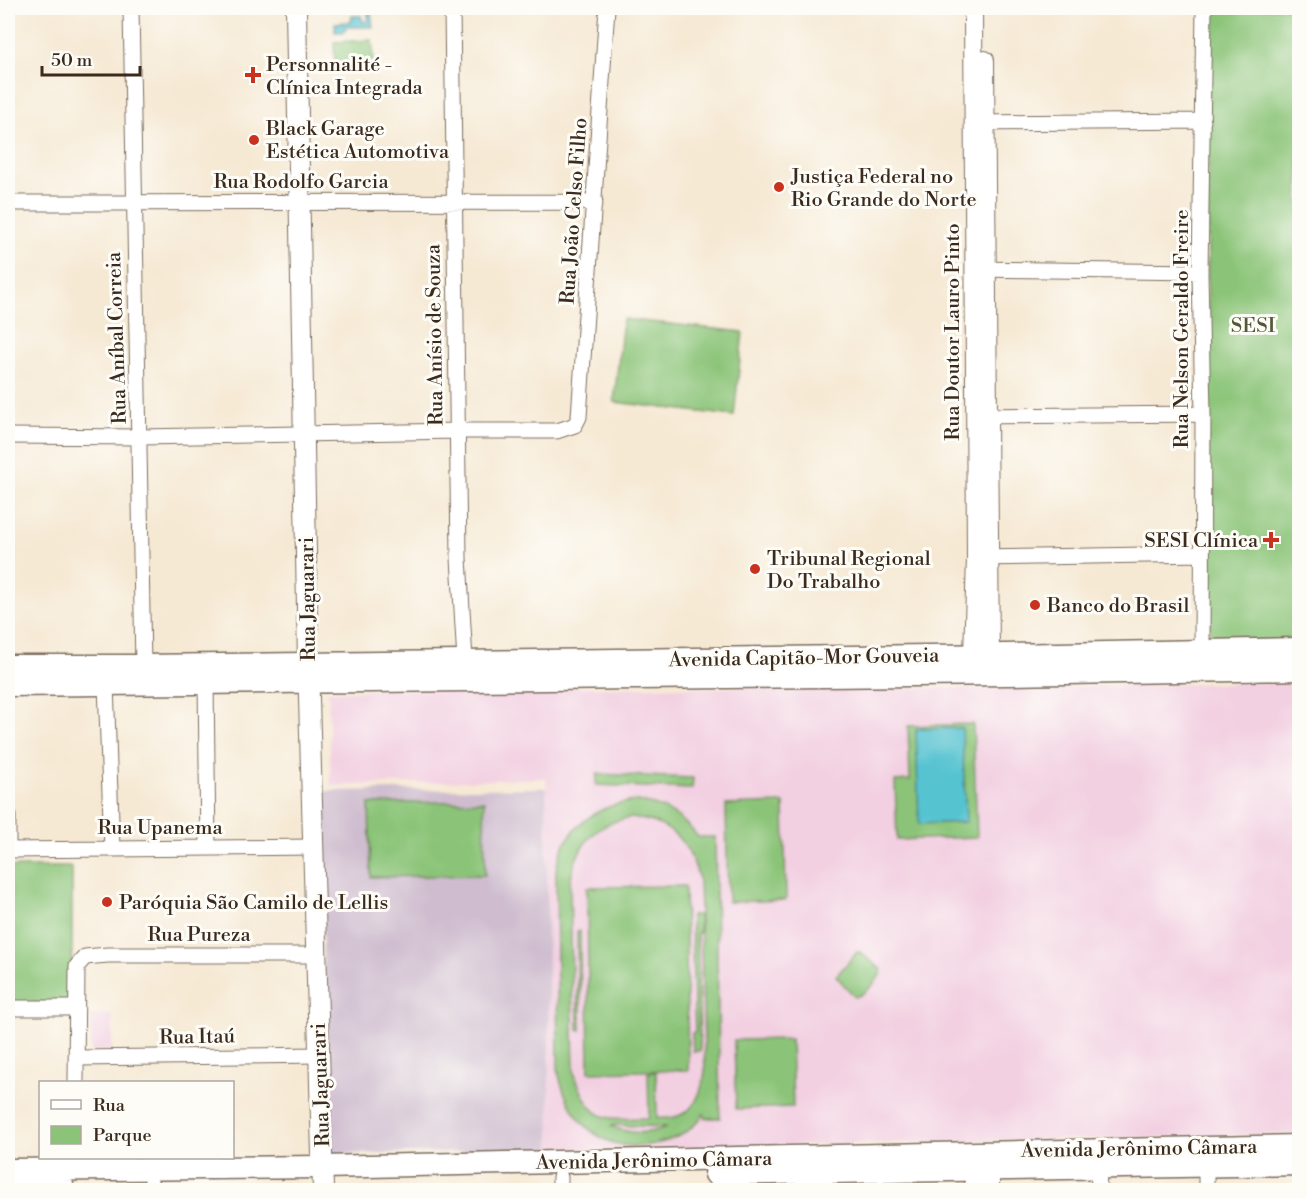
<svg xmlns="http://www.w3.org/2000/svg" width="1307" height="1198" font-family="'Libre Bodoni',serif">
<style>
.built{fill:#f2cfe1}
.industrial{fill:#cfbdcf}
.green{fill:#8bc478;stroke:#63774b;stroke-width:1.5;fill-rule:evenodd}
.water{fill:#57c3d1;stroke:#497678;stroke-width:1.5}
.lines{fill:none;stroke-linecap:round;stroke-linejoin:round}
.minor-casing{stroke:#7c6d5e;stroke-width:17}
.tertiary-casing{stroke:#7c6d5e;stroke-width:20}
.secondary-casing{stroke:#7c6d5e;stroke-width:22}
.primary-casing{stroke:#7c6d5e;stroke-width:25}
.minor{stroke:#fff;stroke-width:15}
.tertiary{stroke:#fff;stroke-width:18}
.secondary{stroke:#fff;stroke-width:20}
.primary{stroke:#fff;stroke-width:22}
.poi-dot{fill:#c8321e;stroke:#fdfcf7;stroke-width:2}
.labels{text-anchor:middle;stroke-width:6;stroke-linejoin:round;paint-order:stroke}
.poi-label{font-size:20px;fill:#3b2a1e;stroke:#fdfcf7;text-anchor:start}
.street-label{font-size:20px;fill:#3b2a1e;stroke:#fdfcf7}
.park-label{font-size:20px;fill:#535839;stroke:#fdfcf7}
</style>
<rect width="100%" height="100%" fill="#fdfcf7"/>
<filter id="ink" filterUnits="userSpaceOnUse"><feTurbulence type="fractalNoise" baseFrequency=".0167" numOctaves="2"/><feDisplacementMap in="SourceGraphic" scale="12" xChannelSelector="R" yChannelSelector="G"/><feConvolveMatrix kernelMatrix="1 2 1 2 8 2 1 2 1" color-interpolation-filters="sRGB"/></filter>
<filter id="wash" filterUnits="userSpaceOnUse"><feTurbulence type="fractalNoise" baseFrequency=".008" numOctaves="4" result="noise"/><feDisplacementMap in="SourceGraphic" scale="24" xChannelSelector="R" yChannelSelector="G"/><feGaussianBlur stdDeviation="1.35" result="paint"/><feColorMatrix in="noise" values="0 0 0 0 0 0 0 0 0 0 0 0 0 0 0 0 0 1.4 0 .05"/><feComposite in="paint" operator="in"/></filter>
<g filter="url(#wash)">
<rect width="100%" height="100%" fill="#f6e9d4"/>
<!-- built -->
<path class="built" d="M1299 682V1134L550 1151 546 778 331 786 328 691 541 687 992 688Z
M91 1015H112V1052H91Z"/>
<!-- industrial -->
<path class="industrial" d="M546 788 550 1151 325 1154 321 791Z"/>
<!-- green -->
<path class="green" d="M1209 8H1299V640L1210 642 1207 384Z
M372 40 374 64 335 66 334 42Z
M623 319 743 332 734 416 614 402Z
M973 724 977 837 897 840 895 781 910 780 908 726Z
M597 774 693 778 692 789 596 785Z
M484 801 485 875 371 877 369 804Z
M637 801C664 806 681 815 698 837H715L720 1118H705L704 1114C691 1132 675 1140 654 1144 601 1155 568 1119 558 1071L556 870C563 829 596 804 637 801ZM631 818C671 821 690 843 699 880L705 1072C700 1101 690 1121 657 1118L656 1072 648 1073 649 1118C635 1118 619 1120 606 1117 588 1113 579 1087 574 1072L570 885C574 849 594 822 631 818ZM611 1126 612 1125 666 1127C648 1135 629 1134 611 1126Z
M784 803 786 900 728 902 726 805Z
M8 867H72V1003H8Z
M685 886 688 1070 589 1072 587 887Z
M691 915H699V933H697L700 1051H693L692 1033 695 1032Z
M577 931H580L581 1030H578Z
M857 952H860L882 970C879 980 865 995 855 997L836 976Z
M791 1039 793 1107 736 1109 734 1040Z"/>
<!-- water -->
<path class="water" d="M368 8H375L371 12 373 27H346L344 32H335V23L351 22 352 16H361L363 22 368 21Z
M962 728 966 822 919 824 916 729Z"/>
</g>
<g filter="url(#ink)">
<g class="lines">
<!-- minor casing -->
<g class="minor-casing">
<path id="minor" d="M131 8C133 227 141 447 143 666
M452 8 459 558 465 661
M976 123 1203 121
M8 203 595 202
M975 269 1200 272
M977 416 1203 414
M8 436 141 437 456 431H557L575 425 579 417 607 8
M979 558 1202 554
M1202 651 1203 414 1200 272 1204 8
M206 682 208 848
M106 684 112 848
M8 812V850
M8 850 314 847
M8 1008H76
M76 1058 319 1055
M76 1082 77 966 85 957 108 955H316
M1098 1168 1099 1190
M722 1174 723 1190
M151 1184V1190
M560 1190V1177
M1206 1190V1166"/>
</g>
<!-- tertiary casing -->
<g class="tertiary-casing">
<path id="tertiary" d="M973 8 976 558 973 655
M985 60 990 655
M974 1170V1190
M990 1170V1190"/>
</g>
<!-- secondary casing -->
<g class="secondary-casing">
<path id="secondary" d="M296 8 308 663 323 1190"/>
</g>
<!-- primary casing -->
<g class="primary-casing">
<path id="primary" d="M8 666H143L1006 655 1300 649
M8 685 1006 674 1300 669
M8 1170 322 1167 1300 1146
M716 1174 1300 1164
M8 1186 62 1185"/>
</g>
<!-- minor -->
<use href="#minor" class="minor"/>
<!-- tertiary -->
<use href="#tertiary" class="tertiary"/>
<!-- secondary -->
<use href="#secondary" class="secondary"/>
<!-- primary -->
<use href="#primary" class="primary"/>
</g>
</g>
<!-- markers -->
<g class="poi-dot">
<path d="M250 66h6v6h6v6h-6v6h-6v-6h-6v-6h6z"/>
<circle cx="254" cy="140" r="6"/>
<circle cx="779" cy="187" r="6"/>
<path d="M1268 531h6v6h6v6h-6v6h-6v-6h-6v-6h6z"/>
<circle cx="755" cy="569" r="6"/>
<circle cx="1035" cy="605" r="6"/>
<circle cx="107" cy="902" r="6"/>
</g>
<g class="labels">
<!-- poi labels -->
<g class="poi-label">
<text x="266" y="71">Personnalité -<tspan x="266" dy="23">Clínica Integrada</tspan></text>
<text x="266" y="135">Black Garage<tspan x="266" dy="23">Estética Automotiva</tspan></text>
<text x="791" y="183">Justiça Federal no<tspan x="791" dy="23">Rio Grande do Norte</tspan></text>
<text x="1258" y="547" text-anchor="end">SESI Clínica</text>
<text x="767" y="565">Tribunal Regional<tspan x="767" dy="23">Do Trabalho</tspan></text>
<text x="1047" y="612">Banco do Brasil</text>
<text x="119" y="909">Paróquia São Camilo de Lellis</text>
</g>
<!-- street labels -->
<g class="street-label">
<text x="301" y="188">Rua Rodolfo Garcia</text>
<text transform="translate(573 211) rotate(-86)" y="7">Rua João Celso Filho</text>
<text transform="translate(1181 329) rotate(-90)" y="7">Rua Nelson Geraldo Freire</text>
<text transform="translate(952 332) rotate(-90)" y="7">Rua Doutor Lauro Pinto</text>
<text transform="translate(434 335) rotate(-91)" y="7">Rua Anísio de Souza</text>
<text transform="translate(116 338) rotate(-92)" y="7">Rua Aníbal Correia</text>
<text transform="translate(307 599) rotate(-91)" y="7">Rua Jaguarari</text>
<text transform="translate(804 657) rotate(-1)" y="7">Avenida Capitão-Mor Gouveia</text>
<text x="160" y="834">Rua Upanema</text>
<text x="199" y="941">Rua Pureza</text>
<text transform="translate(197 1036) rotate(-1)" y="7">Rua Itaú</text>
<text transform="translate(320 1085) rotate(-92)" y="7">Rua Jaguarari</text>
<text transform="translate(1139 1148) rotate(-1)" y="7">Avenida Jerônimo Câmara</text>
<text transform="translate(654 1160) rotate(-1)" y="7">Avenida Jerônimo Câmara</text>
</g>
<!-- park labels -->
<g class="park-label">
<text x="1253" y="332">SESI</text>
</g>
</g>
<!-- margin -->
<rect width="1307" height="1198" fill="none" stroke="#fdfcf7" stroke-width="30"/>
<!-- legend -->
<rect x="39" y="1081" width="195" height="78" fill="#fdfcf7" stroke="#afa8a0" stroke-width="1.5"/>
<rect x="51" y="1100" width="30" height="9" fill="#ffffff" stroke="#afa8a0" stroke-width="1.5"/>
<text x="93" y="1111" font-size="18" fill="#3b2a1e">Rua</text>
<rect x="51" y="1126" width="30" height="18" fill="#8bc478" stroke="#afa8a0" stroke-width="1.5"/>
<text x="93" y="1141" font-size="18" fill="#3b2a1e">Parque</text>
<!-- scale -->
<path d="M42 66v9h98v-9" fill="none" stroke="#3b2a1e" stroke-width="3"/>
<text x="51" y="66" font-size="18" fill="#3b2a1e" stroke="#fdfcf7" stroke-width="4.5" paint-order="stroke">50 m</text>
</svg>
